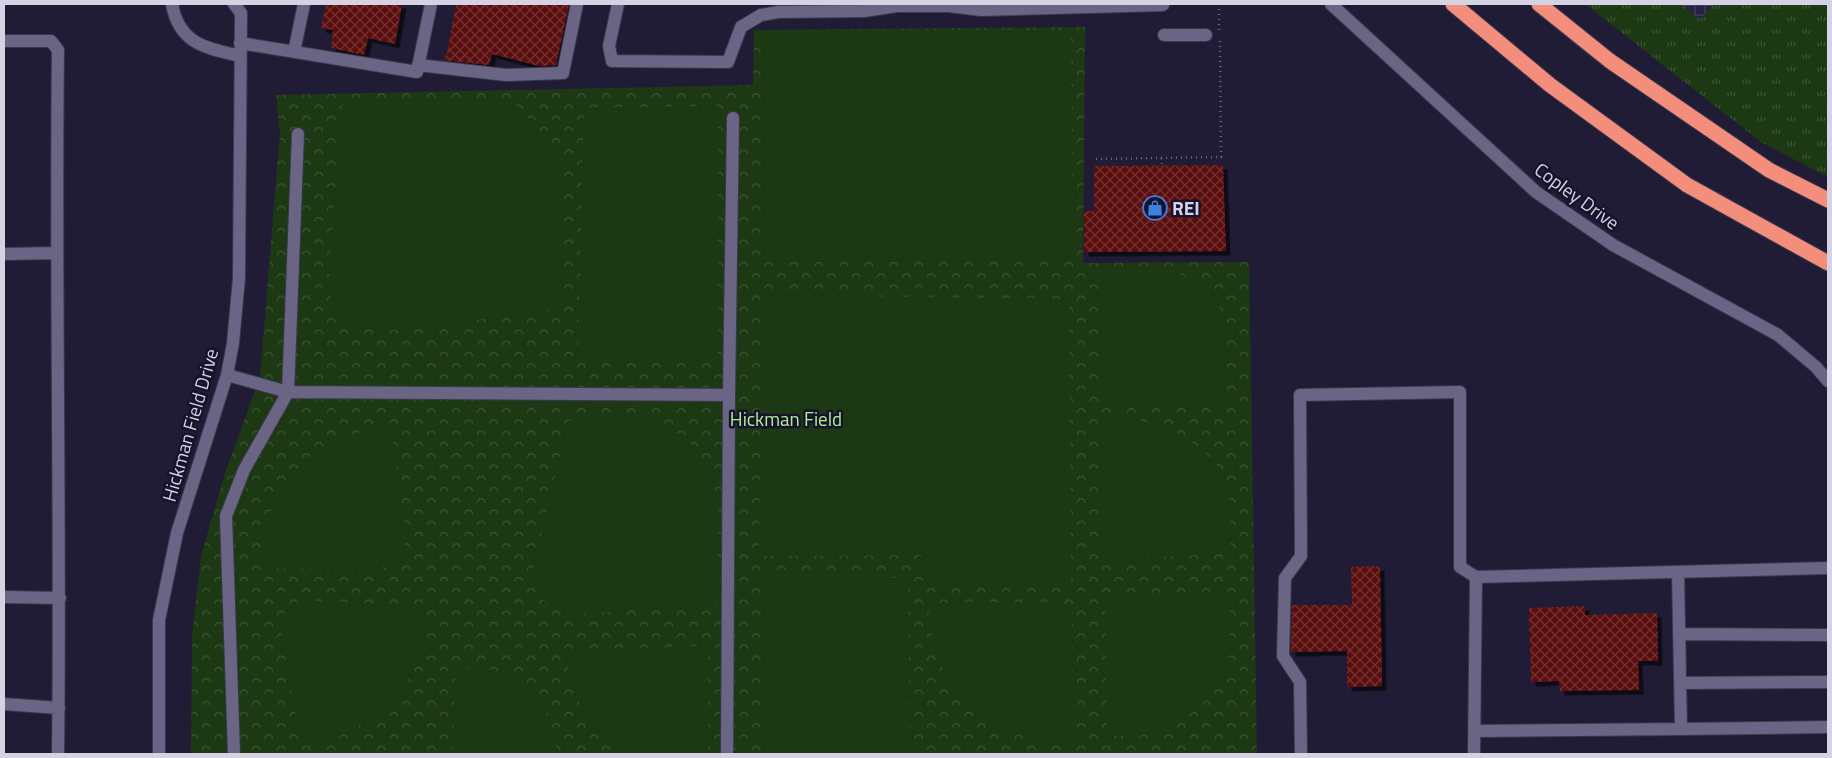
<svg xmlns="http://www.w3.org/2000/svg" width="1832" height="758" font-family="'Titillium Web',sans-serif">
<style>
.industrial{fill:url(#industrial-grid)}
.grass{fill:url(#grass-tufts)}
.park{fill:url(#park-crowns)}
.pitch{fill:#1d3913}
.building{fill:url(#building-cross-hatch);filter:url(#shadow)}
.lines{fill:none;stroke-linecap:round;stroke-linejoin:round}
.minor-casing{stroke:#3c374d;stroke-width:14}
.highway-casing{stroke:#3c374d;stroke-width:17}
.path{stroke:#69657b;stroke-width:2.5;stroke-dasharray:1 4;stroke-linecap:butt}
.minor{stroke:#6a6585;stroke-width:12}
.highway{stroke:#f48e7c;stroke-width:15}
.labels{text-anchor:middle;stroke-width:5;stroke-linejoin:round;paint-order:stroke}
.street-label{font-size:19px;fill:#d4d2e3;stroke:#18132c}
.poi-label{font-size:19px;font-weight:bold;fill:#d4d2e3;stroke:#18132c;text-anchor:start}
.park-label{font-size:19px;fill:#acf195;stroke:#18132c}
</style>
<defs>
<pattern id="industrial-grid" width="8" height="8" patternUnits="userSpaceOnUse" patternTransform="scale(1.25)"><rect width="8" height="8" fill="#282142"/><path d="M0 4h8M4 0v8" fill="none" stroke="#46405d"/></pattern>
<pattern id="grass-tufts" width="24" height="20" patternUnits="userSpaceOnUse" patternTransform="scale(1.25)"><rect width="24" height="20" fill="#1d3913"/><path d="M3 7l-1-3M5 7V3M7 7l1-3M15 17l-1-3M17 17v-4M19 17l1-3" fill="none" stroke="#3d5535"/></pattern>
<pattern id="park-crowns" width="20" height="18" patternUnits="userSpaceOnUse" patternTransform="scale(1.25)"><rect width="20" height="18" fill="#1d3913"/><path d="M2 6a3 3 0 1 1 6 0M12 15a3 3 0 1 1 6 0" fill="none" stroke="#3d5535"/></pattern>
<pattern id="building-cross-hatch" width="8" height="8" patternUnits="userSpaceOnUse" patternTransform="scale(1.25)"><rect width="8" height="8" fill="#5c100f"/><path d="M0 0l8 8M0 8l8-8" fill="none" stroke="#723232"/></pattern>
<filter id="shadow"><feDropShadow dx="4.5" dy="4.5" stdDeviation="0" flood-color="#0009"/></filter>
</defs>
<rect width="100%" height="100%" fill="#211c36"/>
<!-- industrial -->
<path class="industrial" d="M1679 4H1714L1700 20Z"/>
<!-- grass -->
<path class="grass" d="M1585 4H1679L1700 19 1714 4H1828V177L1761 142Z"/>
<!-- park -->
<path class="park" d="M1085 27 1083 263 1249 262 1257 754H191L192 635 201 556 225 473 260 377 280 133 276 95 753 85 754 30Z"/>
<!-- pitch -->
<path class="pitch" d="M1071 32 1073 259 765 262 763 36Z
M508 98 563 155 562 308 403 330 356 328 332 314 329 268 342 105Z
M718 106V361L578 359 584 108Z
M1102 269H1139L1179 273 1214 296 1225 320 1227 405 1145 402 1137 407 1112 408 1099 396Z
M762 295 1069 299 1071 582 923 583 921 555 759 556Z
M637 414 667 426 686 439 702 458 711 476 719 506 717 546 722 602 571 615C544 603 537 600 533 570L568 421Z
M1098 419C1111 419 1124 418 1136 420 1170 426 1215 449 1227 484 1233 503 1230 534 1230 553L1115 560 1102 550Z
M376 427 391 429 407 540 402 555 378 570 262 568C253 526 290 464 328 445 343 437 360 433 376 427Z
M762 575 908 578 910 754H762Z
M1116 595H1230C1229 616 1232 640 1228 660 1222 699 1174 730 1138 735 1128 736 1117 736 1107 736L1105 607Z
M301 600 426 607C435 663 388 717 337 735 325 739 312 740 300 741L281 630 285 611Z
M1061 602 1072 615 1073 742C1013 741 965 721 940 663 932 645 931 622 927 603Z
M708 646V754H629C619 749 607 743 600 735 582 717 566 674 566 650Z
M480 665C533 687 547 696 558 754H453L455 670Z"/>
<!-- building -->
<path class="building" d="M326 4H402L395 44 368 38 364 55 331 48 333 30 321 28Z
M456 4H569L556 65 539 66 492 54 489 65 443 60 447 53Z
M1223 165 1226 251 1084 252V211H1094V166Z
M1380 566 1382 686 1347 687V651L1291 652 1292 605H1352L1351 567Z
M1585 606V615L1657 613 1658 661H1638L1639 690 1560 691 1559 681 1531 682 1529 608Z"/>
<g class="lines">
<!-- minor casing -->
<g class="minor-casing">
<path id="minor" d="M172 4C179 44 206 48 240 56
M618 4 609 46 612 61 728 62 741 27 761 15 778 12 864 11 897 6H949L981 10 1163 5
M1331 4 1536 192 1613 245 1778 335 1816 367 1828 381
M1164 35H1206
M4 41H51L58 50C55 285 61 520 58 754
M240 43 417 72 431 4
M294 52 304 4
M418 65 506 75 563 73 577 4
M4 254 56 253
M227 375 288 392 729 395 727 754
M729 395 733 118
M1678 572 1681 729 1828 727
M4 597 60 598
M1679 634 1828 635
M1680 683 1828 682
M4 704 59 708
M1475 731 1681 729
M159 754V620L177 533 227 375 233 343 239 278 241 13 234 4
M234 754 226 516 244 470 288 392 298 134
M1301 754 1300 682 1283 656 1285 578 1301 556 1300 395 1460 392V567L1476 577
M1474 754 1476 577 1828 568"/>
</g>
<!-- highway casing -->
<g class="highway-casing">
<path id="highway" d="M1453 4 1550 85 1687 185 1828 263
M1539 4 1610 61 1769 170 1828 200"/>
</g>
<!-- path -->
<path class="path" d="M1219 4V32
M1161 158 1162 165
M1096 159 1221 157 1220 38"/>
<!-- minor -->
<use href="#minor" class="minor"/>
<!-- highway -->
<use href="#highway" class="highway"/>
</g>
<!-- icons -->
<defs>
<g id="shop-ring" transform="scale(1.25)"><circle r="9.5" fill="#18132c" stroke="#3f7fe0" stroke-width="1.5"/><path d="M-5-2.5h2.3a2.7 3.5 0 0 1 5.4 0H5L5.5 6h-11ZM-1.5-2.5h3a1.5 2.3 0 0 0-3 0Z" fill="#3f7fe0"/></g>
</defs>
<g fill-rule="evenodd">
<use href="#shop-ring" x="1155" y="208"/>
</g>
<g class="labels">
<!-- street labels -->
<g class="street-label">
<text transform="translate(1577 196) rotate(36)" y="7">Copley Drive</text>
<text transform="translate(190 425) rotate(-74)" y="7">Hickman Field Drive</text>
</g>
<!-- poi labels -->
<g class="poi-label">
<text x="1172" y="215">REI</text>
</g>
<!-- park labels -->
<g class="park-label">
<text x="786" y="426">Hickman Field</text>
</g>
</g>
<!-- border -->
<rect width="1832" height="758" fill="none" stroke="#d4d2e3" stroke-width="10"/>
</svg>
